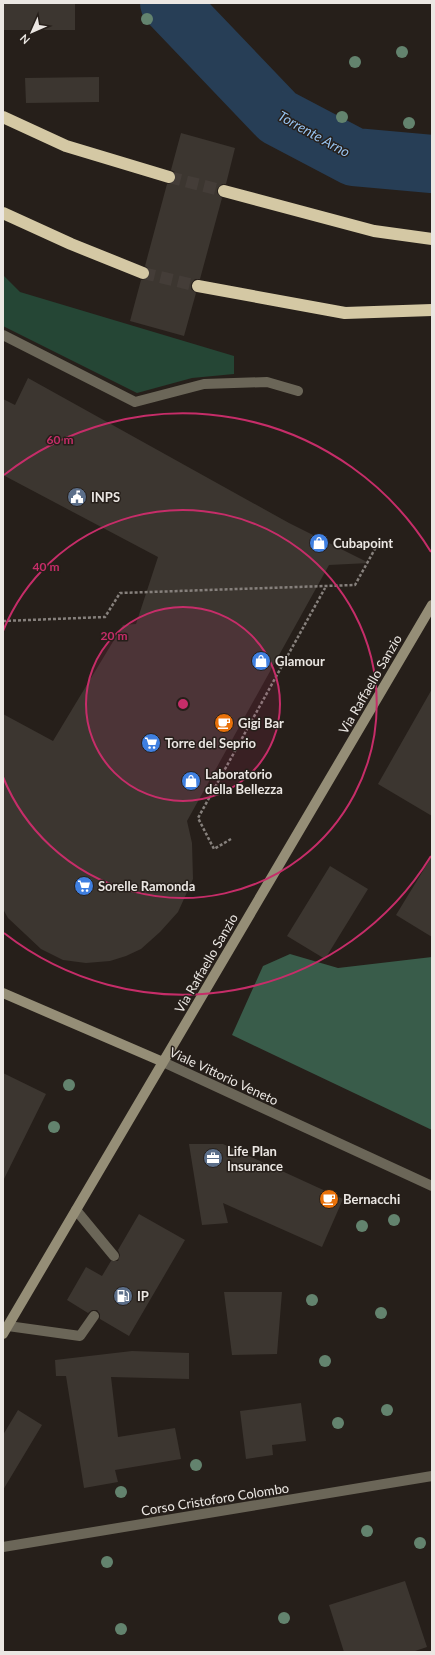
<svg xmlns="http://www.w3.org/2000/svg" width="435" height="1655" font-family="Lato,sans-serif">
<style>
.green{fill:#254635}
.forest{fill:#395c4a}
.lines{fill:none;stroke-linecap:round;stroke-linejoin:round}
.river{stroke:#273e56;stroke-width:58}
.building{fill:#3c3630}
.motorway-tunnel{stroke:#443d38;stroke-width:12;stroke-dasharray:12 6;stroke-linecap:butt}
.path{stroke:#86807c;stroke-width:2.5;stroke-dasharray:3 2;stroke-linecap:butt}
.service{stroke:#6b6658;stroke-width:10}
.minor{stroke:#6b6658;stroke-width:10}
.tertiary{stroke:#6b6658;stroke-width:10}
.secondary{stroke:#958e77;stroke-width:10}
.motorway{stroke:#d4c8a4;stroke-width:12}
.tree{fill:#63836e}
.ring{fill:none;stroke:#c62d69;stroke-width:2}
.labels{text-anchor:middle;stroke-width:3;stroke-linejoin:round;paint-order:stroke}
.poi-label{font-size:13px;font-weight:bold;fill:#ebe7e3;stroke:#261f1a;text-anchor:start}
.street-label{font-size:13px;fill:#ebe7e3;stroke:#261f1a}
.water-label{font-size:14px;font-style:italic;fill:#97c3f0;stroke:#261f1a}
.centre{fill:#c62d69;stroke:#261f1a;stroke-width:2}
.ring-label{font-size:12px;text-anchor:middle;font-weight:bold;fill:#c62d69;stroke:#261f1a;stroke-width:3;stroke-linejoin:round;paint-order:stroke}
</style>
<rect width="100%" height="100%" fill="#261f1a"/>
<!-- green -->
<path class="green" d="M3 275 20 292 234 356V374L192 378 137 393 3 326Z"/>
<!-- forest -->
<path class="forest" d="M290 954 338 968 432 957V1130L232 1035 263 966Z"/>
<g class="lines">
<!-- river -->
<path class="river" d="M169 3 278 117 354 157 432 164"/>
</g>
<!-- building -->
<path class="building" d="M3 3H75V30H3Z
M99 77V102L26 103 25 78Z
M181 133 235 148 226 184H222L217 189V193L222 198 200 279H195L191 284V289L196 293 184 336 130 321 141 280 147 279 150 275 149 269 145 266 167 184 174 183 176 179 175 172 171 170Z
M28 378 289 523 369 563 329 565 187 821 192 843 193 879 178 912 160 932 141 949 126 956 110 961 86 963 63 960 41 949 8 918 3 909V714L53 741 123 625 136 624 158 557 3 475V399L15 405Z
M432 689V816L378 784Z
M432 856V937L396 915Z
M330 866 368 889 325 959 287 936Z
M3 1073 46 1094 3 1181Z
M189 1144H223L343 1199 322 1247 223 1203 228 1223 202 1225Z
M139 1214 185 1240 129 1336 100 1319V1314L97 1310H92L88 1313 67 1300 86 1267 102 1276 111 1261H118L120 1255 118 1250Z
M224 1292H282L277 1354 232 1355Z
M132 1351 189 1353V1379L111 1377 118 1437 175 1428 181 1459 115 1470 118 1482 84 1488 66 1376H56L55 1360Z
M301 1403 306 1441 272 1445 273 1455 246 1459 240 1411Z
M18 1410 42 1425 3 1490V1435Z
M405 1581 427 1647 412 1652H344L329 1605Z"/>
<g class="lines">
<!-- motorway-tunnel -->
<path class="motorway-tunnel" d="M169 177 224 191
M143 273 198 286"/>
<!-- path -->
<path class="path" d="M3 621 105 617 120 593 355 585 376 547
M231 839 214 849 198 818 325 588"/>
<!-- service -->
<path class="service" d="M3 335 135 402 204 384 267 382 298 391
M76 1210 114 1256
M8 1326 80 1336 94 1316"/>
<!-- minor -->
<path class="minor" d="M3 1547 432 1476"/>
<!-- tertiary -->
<path class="tertiary" d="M163 1062 432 1186"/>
<!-- secondary -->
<path class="secondary" d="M3 993 163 1062
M3 1334 432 605"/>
<!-- motorway -->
<path class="motorway" d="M3 117 66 146 169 177
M224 191 374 231 432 239
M3 213 71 244 143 273
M198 286 345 313 432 310"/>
</g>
<!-- trees -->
<g class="tree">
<circle cx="147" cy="19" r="6"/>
<circle cx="402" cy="52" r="6"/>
<circle cx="355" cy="62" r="6"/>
<circle cx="342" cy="117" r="6"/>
<circle cx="409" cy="123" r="6"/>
<circle cx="69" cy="1085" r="6"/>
<circle cx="54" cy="1127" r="6"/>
<circle cx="394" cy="1220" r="6"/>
<circle cx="362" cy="1226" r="6"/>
<circle cx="312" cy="1300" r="6"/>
<circle cx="381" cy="1313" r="6"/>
<circle cx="325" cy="1361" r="6"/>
<circle cx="387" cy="1410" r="6"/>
<circle cx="338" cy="1423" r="6"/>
<circle cx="196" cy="1465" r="6"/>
<circle cx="121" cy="1492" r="6"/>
<circle cx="367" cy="1531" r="6"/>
<circle cx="420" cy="1543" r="6"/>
<circle cx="107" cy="1562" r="6"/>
<circle cx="284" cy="1618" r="6"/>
<circle cx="121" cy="1629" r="6"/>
</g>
<!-- distance rings -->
<circle cx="183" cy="704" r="97" fill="#c62d69" fill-opacity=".12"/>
<g class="ring">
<circle cx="183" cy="704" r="97"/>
<path d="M3 631A194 194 0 1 1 3 777"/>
<path d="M431 856A291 291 0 0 1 4 933M4 475A291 291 0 0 1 431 552"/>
</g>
<!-- icons -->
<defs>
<g id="civic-disc" transform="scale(1)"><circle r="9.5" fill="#5c6f8a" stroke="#261f1a"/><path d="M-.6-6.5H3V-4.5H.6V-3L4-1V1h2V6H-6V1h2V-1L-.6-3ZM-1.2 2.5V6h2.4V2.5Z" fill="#fff"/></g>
<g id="shop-disc" transform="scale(1)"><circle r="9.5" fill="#3f7fe0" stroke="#261f1a"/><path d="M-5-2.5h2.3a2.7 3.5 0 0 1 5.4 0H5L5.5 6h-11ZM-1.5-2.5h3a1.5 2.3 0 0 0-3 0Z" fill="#fff"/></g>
<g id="cafe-disc" transform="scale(1)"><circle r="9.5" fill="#e8710a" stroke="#261f1a"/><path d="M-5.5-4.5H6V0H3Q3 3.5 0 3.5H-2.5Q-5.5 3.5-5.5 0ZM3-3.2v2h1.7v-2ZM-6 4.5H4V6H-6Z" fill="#fff"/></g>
<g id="supermarket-disc" transform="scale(1)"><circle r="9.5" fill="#3f7fe0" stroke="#261f1a"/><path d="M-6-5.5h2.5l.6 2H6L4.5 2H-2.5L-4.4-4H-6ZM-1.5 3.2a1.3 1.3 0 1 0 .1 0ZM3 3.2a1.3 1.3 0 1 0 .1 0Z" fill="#fff"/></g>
<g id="office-disc" transform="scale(1)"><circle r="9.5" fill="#5c6f8a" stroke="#261f1a"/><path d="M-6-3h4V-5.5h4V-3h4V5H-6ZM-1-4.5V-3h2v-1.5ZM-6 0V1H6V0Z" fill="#fff"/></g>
<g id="fuel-disc" transform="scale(1)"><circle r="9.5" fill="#5c6f8a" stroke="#261f1a"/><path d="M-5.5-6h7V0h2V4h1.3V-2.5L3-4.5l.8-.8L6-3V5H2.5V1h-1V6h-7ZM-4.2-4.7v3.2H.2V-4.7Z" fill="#fff"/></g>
</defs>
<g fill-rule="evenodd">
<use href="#civic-disc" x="77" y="497"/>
<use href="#shop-disc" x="319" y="543"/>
<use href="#shop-disc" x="261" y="661"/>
<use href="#cafe-disc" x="224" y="723"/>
<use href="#supermarket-disc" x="151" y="743"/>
<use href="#shop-disc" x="191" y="781"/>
<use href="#supermarket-disc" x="84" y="886"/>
<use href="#office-disc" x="213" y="1158"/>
<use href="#cafe-disc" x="329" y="1199"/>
<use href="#fuel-disc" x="123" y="1296"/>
</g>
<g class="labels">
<!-- poi labels -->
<g class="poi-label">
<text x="91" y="502">INPS</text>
<text x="333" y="548">Cubapoint</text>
<text x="275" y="666">Glamour</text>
<text x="238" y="728">Gigi Bar</text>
<text x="165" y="748">Torre del Seprio</text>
<text x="205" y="779">Laboratorio<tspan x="205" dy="15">della Bellezza</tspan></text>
<text x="98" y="891">Sorelle Ramonda</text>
<text x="227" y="1156">Life Plan<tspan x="227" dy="15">Insurance</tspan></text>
<text x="343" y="1204">Bernacchi</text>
<text x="137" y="1301">IP</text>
</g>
<!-- street labels -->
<g class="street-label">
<text transform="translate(370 684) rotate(-60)" y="5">Via Raffaello Sanzio</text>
<text transform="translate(206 963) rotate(-60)" y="5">Via Raffaello Sanzio</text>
<text transform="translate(224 1076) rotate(25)" y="5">Viale Vittorio Veneto</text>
<text transform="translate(215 1499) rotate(-9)" y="5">Corso Cristoforo Colombo</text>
</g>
<!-- water labels -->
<g class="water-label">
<text transform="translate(314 134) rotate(29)" y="5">Torrente Arno</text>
</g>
</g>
<circle cx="183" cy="704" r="6" class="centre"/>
<g class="ring-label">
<text x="60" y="444">60 m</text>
<text x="46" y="571">40 m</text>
<text x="114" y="640">20 m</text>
</g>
<!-- border -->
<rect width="435" height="1655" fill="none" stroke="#ebe7e3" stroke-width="8"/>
<!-- north arrow -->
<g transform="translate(32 32) rotate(225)" stroke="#261f1a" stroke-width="3" paint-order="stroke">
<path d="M0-3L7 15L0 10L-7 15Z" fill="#ebe7e3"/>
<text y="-6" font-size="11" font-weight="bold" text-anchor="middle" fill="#ebe7e3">N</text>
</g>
</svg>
